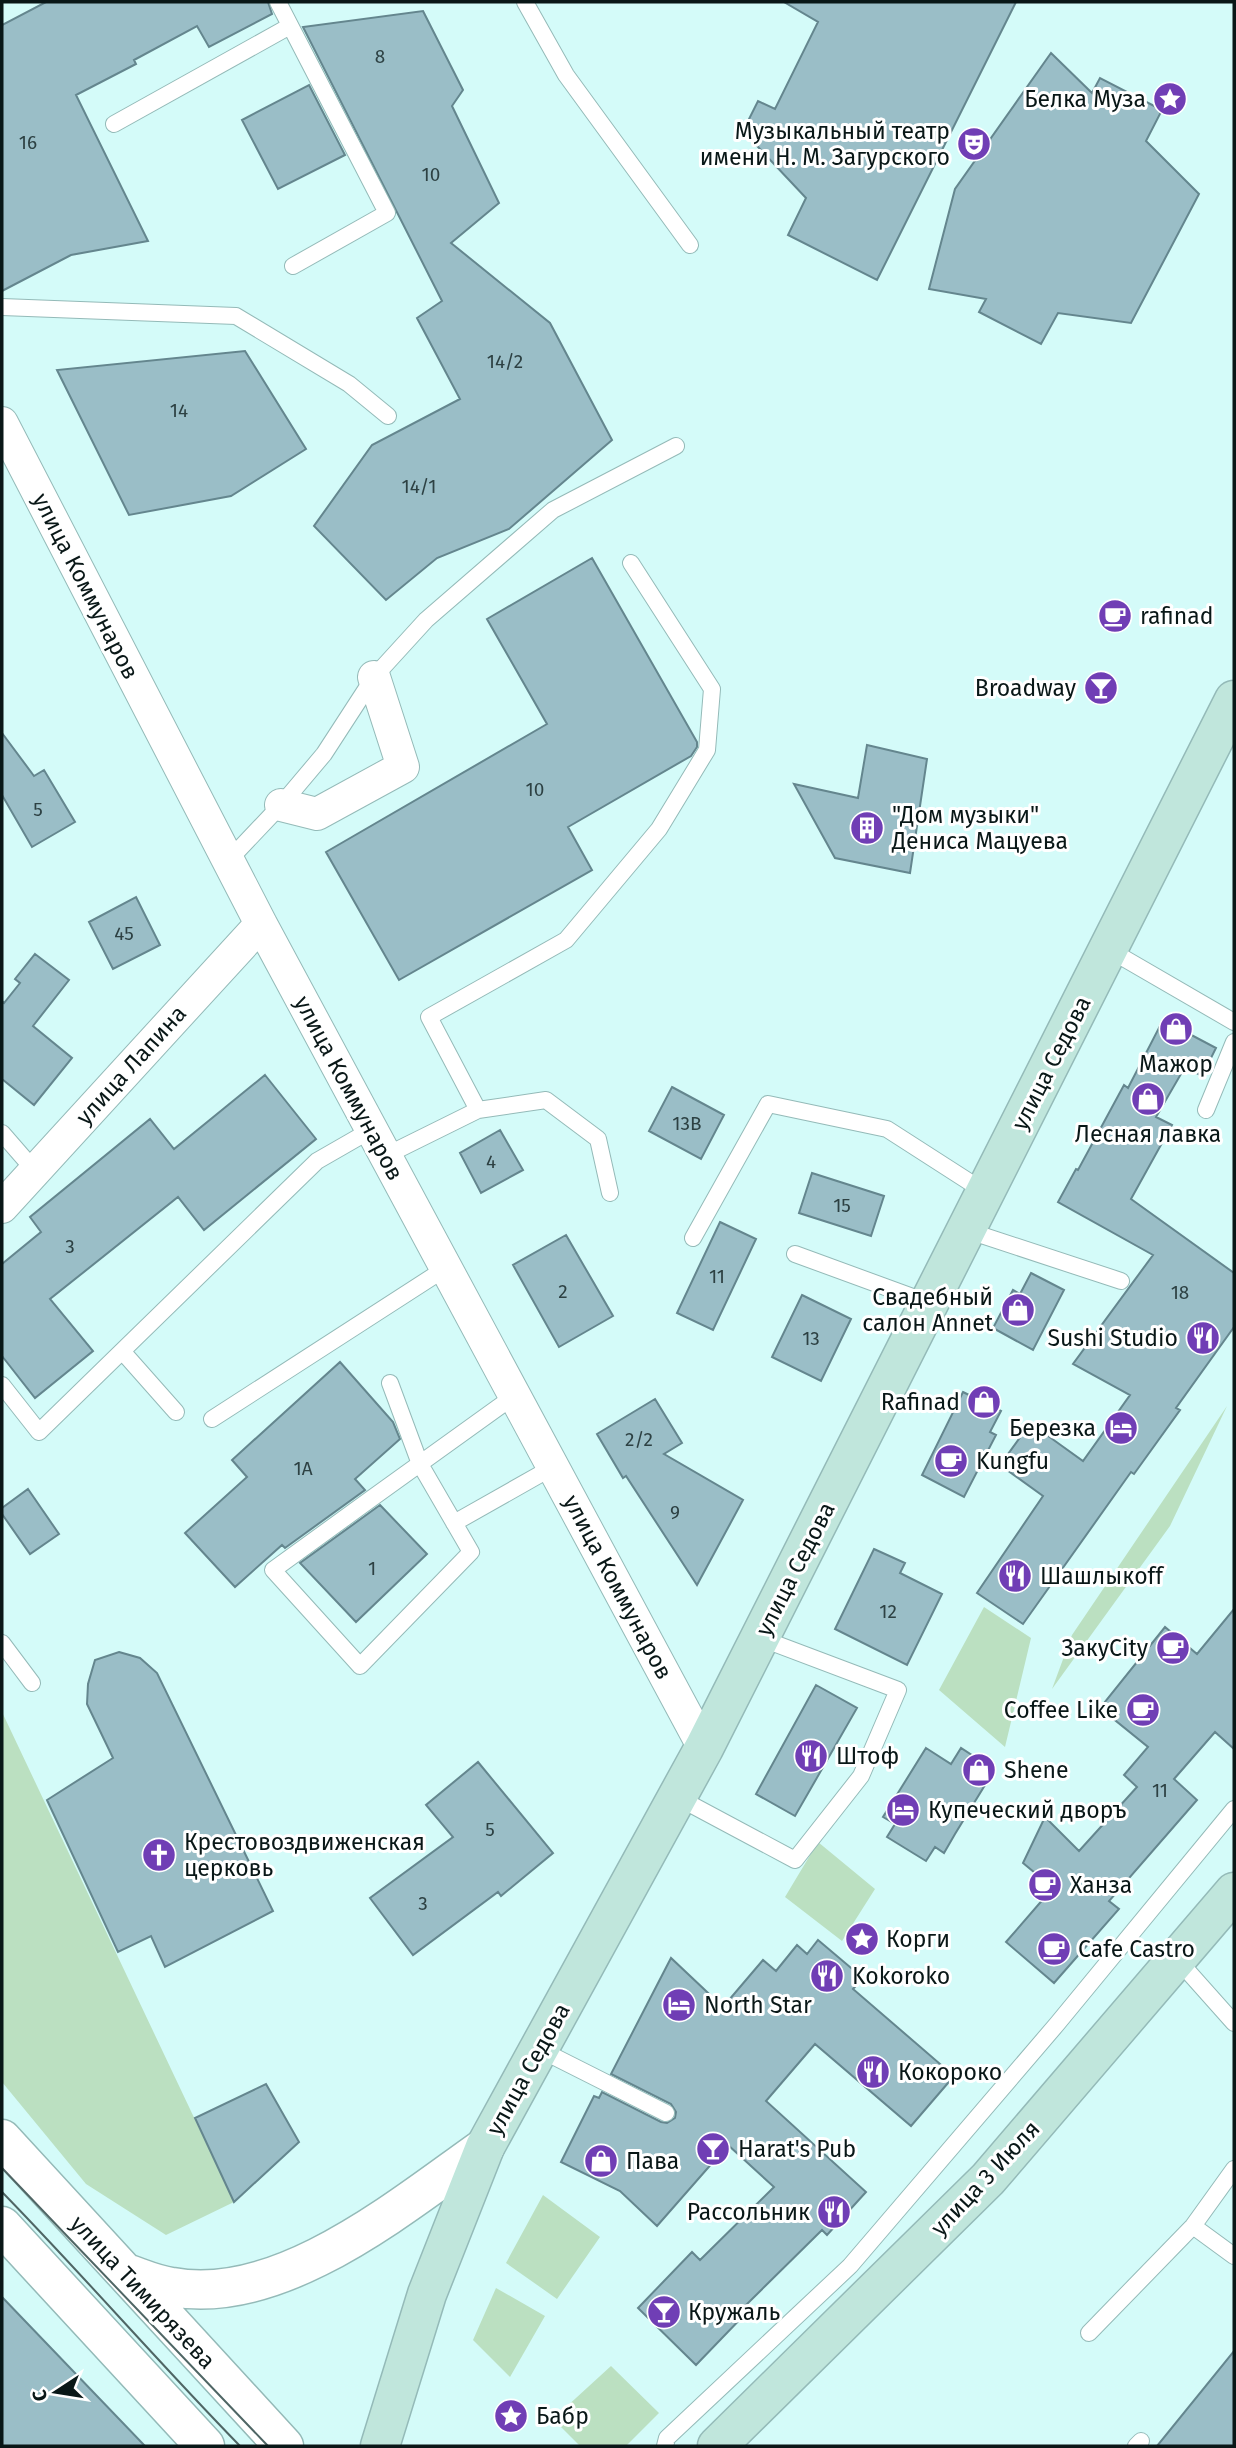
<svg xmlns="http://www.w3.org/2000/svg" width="1236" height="2448" font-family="'Fira Sans',sans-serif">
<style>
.green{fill:#bbe0c1}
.building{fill:#9abec7;stroke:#64868e;stroke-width:2}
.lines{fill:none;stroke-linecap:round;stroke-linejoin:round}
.service-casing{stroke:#94bab8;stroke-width:18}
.minor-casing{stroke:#94bab8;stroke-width:34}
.tertiary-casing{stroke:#94bab8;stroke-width:41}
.secondary-casing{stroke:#94bab8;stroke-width:41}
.service{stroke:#fff;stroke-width:16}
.minor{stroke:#fff;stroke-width:32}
.tertiary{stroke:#fff;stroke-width:38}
.secondary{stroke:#c0e6dc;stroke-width:38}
.tram{stroke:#4f6665;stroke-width:2}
.labels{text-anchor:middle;stroke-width:6;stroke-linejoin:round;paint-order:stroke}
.number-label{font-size:19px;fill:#2d4143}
.poi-label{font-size:23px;fill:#091717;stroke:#fff;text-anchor:start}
.street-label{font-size:23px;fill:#091717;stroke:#fff}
</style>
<rect width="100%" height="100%" fill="#d4fbf9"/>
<!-- green -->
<path class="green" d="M1227 1406 1170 1526 1052 1689 1072 1635Z
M984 1607 1031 1638 1005 1747 939 1690Z
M2 1712 234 2202 166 2235 86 2184 2 2082Z
M818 1842 875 1889 842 1941 785 1897Z
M543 2195 600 2237 557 2299 506 2263Z
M496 2288 545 2316 510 2377 473 2340Z
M611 2366 659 2413 626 2446H580L553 2419Z"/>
<!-- building -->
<path class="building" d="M46 2H268L272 14 209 47 197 26 134 60 136 64 76 95 148 241 71 255 2 291V25Z
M784 2H1016L877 280 788 235 806 198 743 131 758 101 775 109 818 22Z
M423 11 463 90 452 106 499 203 451 243 550 323 612 440 509 529 437 558 386 600 314 526 372 445 460 399 417 318 442 301 303 27Z
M1051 53 1092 93 1100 78 1162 110 1146 141 1199 194 1131 323 1058 313 1041 344 979 312 986 299 929 289 955 189Z
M309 85 345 155 278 189 242 120Z
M245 351 306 449 231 496 129 515 57 370Z
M592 558 697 742V747L691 756 568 827 592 870 399 980 326 852 547 724 487 619Z
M2 733 34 776 44 770 75 822 32 847 2 795Z
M867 745 927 759 910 873 835 858 794 784 858 798Z
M136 897 160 945 113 969 89 922Z
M35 954 69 980 33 1026 72 1058 34 1105 2 1079V1001L4 1003 20 983 15 979Z
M1163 1020 1216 1048 1202 1076 1185 1067 1156 1117 1172 1125 1131 1199 1234 1273V1327L1176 1408 1180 1410 1134 1474 1131 1472 1023 1624 977 1593 1043 1496 1000 1465 1029 1425 1044 1433 1083 1461 1130 1395 1073 1364 1153 1255 1058 1202 1076 1169 1078 1170 1124 1085 1128 1088Z
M265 1075 316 1139 204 1230 178 1197 50 1299 93 1351 35 1398 2 1356V1264L41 1232 30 1217 150 1119 174 1149Z
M672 1087 724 1115 701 1159 649 1131Z
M500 1130 523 1170 481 1193 460 1153Z
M812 1173 884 1196 871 1236 799 1213Z
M720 1222 756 1239 713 1330 677 1313Z
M566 1235 613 1316 559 1347 513 1265Z
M1031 1273 1064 1290 1033 1350 993 1328 1013 1290 1020 1294Z
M802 1295 851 1319 821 1381 772 1357Z
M340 1362 393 1422 400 1439 355 1479 365 1490 285 1548 282 1545 235 1587 185 1533 247 1477 232 1460Z
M963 1392 1001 1411 990 1432 996 1435 964 1497 922 1475Z
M655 1399 682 1443 664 1454 743 1500 697 1585 626 1476 623 1478 597 1434Z
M28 1489 59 1534 30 1554 2 1514V1508Z
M380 1505 427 1554 356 1622 300 1563Z
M874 1549 905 1563 900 1573 942 1594 907 1665 835 1629Z
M1234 1609V1749L1215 1732 1174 1779 1197 1800 1109 1901 1119 1909 1054 1983 1006 1942 1045 1897 1034 1887 1041 1878 1023 1863 1045 1817 1079 1851 1137 1787 1124 1775 1148 1747 1100 1708 1165 1627 1197 1654Z
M119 1652 140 1658 157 1673 273 1911 165 1967 151 1936 118 1952 47 1800 113 1758 87 1704 88 1684 95 1660Z
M816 1685 857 1708 795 1816 756 1794Z
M926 1748 951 1764 961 1748 987 1765 977 1780 985 1785 955 1834 944 1853 935 1847 926 1861 887 1837 895 1824 883 1817Z
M478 1762 553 1853 501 1896 498 1892 413 1955 370 1898 453 1837 426 1805Z
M818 1940 863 1978 853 1989 954 2076 911 2126 815 2044 766 2101 866 2192 827 2235 822 2230 746 2305 750 2309 696 2365 638 2308 692 2252 700 2260 774 2187 728 2145 657 2226 620 2191 561 2162 594 2096 599 2098 602 2092 661 2122 667 2123 675 2118 676 2112 671 2104 611 2074 671 1958 723 2007 763 1960 776 1971 797 1945 807 1954Z
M266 2084 299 2142 234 2202 195 2118Z
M2 2297 145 2446H2Z
M1234 2351V2446H1157Z"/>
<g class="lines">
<!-- service casing -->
<g class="service-casing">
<path id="service" d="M278 2 387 213 293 266
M525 2 566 75 690 245
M114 124 290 26
M2 307 236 316 349 384 388 416
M228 861 281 805 324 754 374 677 426 620 553 510 676 446
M1108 949 1234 1022
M478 1110 429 1017 566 940 659 829 707 750 712 689 631 563
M1206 1110 1234 1042
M2 1133 35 1171
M385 1156 478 1110 546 1100 598 1139 610 1193
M966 1230 1121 1281
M693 1238 768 1104 887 1129 985 1192
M795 1254 929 1303
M122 1351 176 1412
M390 1383 420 1464 471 1552 360 1666 273 1570C353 1512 434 1453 514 1396
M2 1385 39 1432 317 1161 371 1130
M212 1419 446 1268
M454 1523 553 1467
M2 1643 32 1683
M677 1797 795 1860 861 1776 898 1690 760 1638
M1177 1959 1234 2023
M539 2049 666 2113
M1193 2226 1234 2256
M1089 2333 1193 2226 1234 2169
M665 2446 667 2438 850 2266 1057 2024 1234 1809
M1136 2446 1141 2441"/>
</g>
<!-- minor casing -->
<g class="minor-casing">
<path id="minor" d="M2 423 261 924 704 1748
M281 805 317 814 403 767 374 677
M2 1207 261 924"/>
</g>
<!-- tertiary casing -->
<g class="tertiary-casing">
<path id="tertiary" d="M2 2139 284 2446
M2 2226 205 2446
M126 2273C141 2278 156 2285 172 2287 281 2307 401 2206 485 2147"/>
</g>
<!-- secondary casing -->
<g class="secondary-casing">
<path id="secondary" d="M380 2446 427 2294 485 2147 704 1748 1234 700
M717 2446 988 2179 1234 1892"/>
</g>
<!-- service -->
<use href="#service" class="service"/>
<!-- minor -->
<use href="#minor" class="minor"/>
<!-- tertiary -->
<use href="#tertiary" class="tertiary"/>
<!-- secondary -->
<use href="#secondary" class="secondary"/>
<!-- tram -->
<path class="tram" d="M2 2168 268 2446
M2 2192C83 2275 159 2363 240 2446"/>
</g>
<!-- icons -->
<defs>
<g id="sight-disc" transform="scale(1.75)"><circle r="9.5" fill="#703eb5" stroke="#fff"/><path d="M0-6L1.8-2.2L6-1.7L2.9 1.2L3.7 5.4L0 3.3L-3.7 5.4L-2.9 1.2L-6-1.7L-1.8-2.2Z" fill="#fff"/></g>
<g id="theatre-disc" transform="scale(1.75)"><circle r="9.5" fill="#703eb5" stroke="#fff"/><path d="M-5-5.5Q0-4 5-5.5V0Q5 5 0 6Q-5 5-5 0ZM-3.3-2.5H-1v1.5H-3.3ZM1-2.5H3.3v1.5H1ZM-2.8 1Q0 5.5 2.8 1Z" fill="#fff"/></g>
<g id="cafe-disc" transform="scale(1.75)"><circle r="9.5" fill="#703eb5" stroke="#fff"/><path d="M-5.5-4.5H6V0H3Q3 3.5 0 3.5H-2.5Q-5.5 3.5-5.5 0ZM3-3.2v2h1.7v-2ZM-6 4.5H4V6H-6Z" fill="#fff"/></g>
<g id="bar-disc" transform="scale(1.75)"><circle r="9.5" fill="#703eb5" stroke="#fff"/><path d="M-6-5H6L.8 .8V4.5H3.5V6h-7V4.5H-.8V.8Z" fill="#fff"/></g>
<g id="building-disc" transform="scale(1.75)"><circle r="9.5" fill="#703eb5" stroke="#fff"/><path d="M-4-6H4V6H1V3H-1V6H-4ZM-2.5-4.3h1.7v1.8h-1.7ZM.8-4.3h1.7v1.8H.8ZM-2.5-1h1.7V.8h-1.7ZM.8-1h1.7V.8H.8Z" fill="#fff"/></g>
<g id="shop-disc" transform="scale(1.75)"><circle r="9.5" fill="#703eb5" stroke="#fff"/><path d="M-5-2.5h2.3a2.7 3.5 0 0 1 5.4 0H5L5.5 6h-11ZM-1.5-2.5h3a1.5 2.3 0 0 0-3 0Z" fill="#fff"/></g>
<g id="restaurant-disc" transform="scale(1.75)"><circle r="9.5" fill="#703eb5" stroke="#fff"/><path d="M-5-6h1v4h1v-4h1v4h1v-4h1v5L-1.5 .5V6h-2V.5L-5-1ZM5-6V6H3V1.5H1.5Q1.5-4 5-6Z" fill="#fff"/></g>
<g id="hotel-disc" transform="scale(1.75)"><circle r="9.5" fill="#703eb5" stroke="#fff"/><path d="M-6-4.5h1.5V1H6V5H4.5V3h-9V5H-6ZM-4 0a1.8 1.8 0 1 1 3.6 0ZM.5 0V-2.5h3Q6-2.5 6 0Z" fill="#fff"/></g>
<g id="church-disc" transform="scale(1.75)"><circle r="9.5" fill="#703eb5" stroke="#fff"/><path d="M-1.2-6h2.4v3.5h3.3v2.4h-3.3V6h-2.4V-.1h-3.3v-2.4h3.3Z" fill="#fff"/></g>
</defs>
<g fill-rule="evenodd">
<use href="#sight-disc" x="1170" y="99"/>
<use href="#theatre-disc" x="974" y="144"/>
<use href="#cafe-disc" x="1115" y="616"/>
<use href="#bar-disc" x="1101" y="688"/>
<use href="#building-disc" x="867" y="828"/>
<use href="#shop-disc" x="1176" y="1029"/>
<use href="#shop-disc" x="1148" y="1099"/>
<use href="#shop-disc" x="1018" y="1310"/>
<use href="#restaurant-disc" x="1203" y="1338"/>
<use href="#shop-disc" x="984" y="1402"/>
<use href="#hotel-disc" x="1121" y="1428"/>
<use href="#cafe-disc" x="951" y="1461"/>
<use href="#restaurant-disc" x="1015" y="1576"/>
<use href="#cafe-disc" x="1173" y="1648"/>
<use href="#cafe-disc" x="1143" y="1710"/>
<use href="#restaurant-disc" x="811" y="1756"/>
<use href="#shop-disc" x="979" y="1770"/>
<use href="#hotel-disc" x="903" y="1810"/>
<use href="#church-disc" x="159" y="1855"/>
<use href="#cafe-disc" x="1045" y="1885"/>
<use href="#sight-disc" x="862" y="1939"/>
<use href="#cafe-disc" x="1054" y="1949"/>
<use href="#restaurant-disc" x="827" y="1976"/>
<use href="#hotel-disc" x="679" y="2005"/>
<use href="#restaurant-disc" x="873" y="2072"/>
<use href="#bar-disc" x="713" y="2149"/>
<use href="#shop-disc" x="601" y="2161"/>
<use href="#restaurant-disc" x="834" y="2212"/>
<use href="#bar-disc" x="664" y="2312"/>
<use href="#sight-disc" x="511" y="2416"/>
</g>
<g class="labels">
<!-- number labels -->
<g class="number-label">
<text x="380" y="63">8</text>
<text x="28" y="149">16</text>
<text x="431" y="181">10</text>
<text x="505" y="368">14/2</text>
<text x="179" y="417">14</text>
<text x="419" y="493">14/1</text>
<text x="535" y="796">10</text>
<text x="38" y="816">5</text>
<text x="124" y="940">45</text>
<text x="687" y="1130">13В</text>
<text x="491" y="1168">4</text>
<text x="842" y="1212">15</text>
<text x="70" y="1253">3</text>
<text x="717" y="1283">11</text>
<text x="563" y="1298">2</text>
<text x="1180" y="1299">18</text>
<text x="811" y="1345">13</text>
<text x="639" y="1446">2/2</text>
<text x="303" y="1475">1А</text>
<text x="675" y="1519">9</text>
<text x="372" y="1575">1</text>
<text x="888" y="1618">12</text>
<text x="1160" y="1797">11</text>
<text x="490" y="1836">5</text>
<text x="423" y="1910">3</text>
</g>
<!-- poi labels -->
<g class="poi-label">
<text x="1146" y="107" text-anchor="end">Белка Муза</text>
<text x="950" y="139" text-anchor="end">Музыкальный театр<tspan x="950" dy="26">имени Н. М. Загурского</tspan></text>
<text x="1140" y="624">rafinad</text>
<text x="1076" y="696" text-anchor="end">Broadway</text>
<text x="892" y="823">"Дом музыки"<tspan x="892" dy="26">Дениса Мацуева</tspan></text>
<text x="1176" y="1072" text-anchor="middle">Мажор</text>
<text x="1148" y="1142" text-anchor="middle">Лесная лавка</text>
<text x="993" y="1305" text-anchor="end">Свадебный<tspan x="993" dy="26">салон Annet</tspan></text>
<text x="1178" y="1346" text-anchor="end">Sushi Studio</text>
<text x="960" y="1410" text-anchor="end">Rafinad</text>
<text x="1096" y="1436" text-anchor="end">Березка</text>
<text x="976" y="1469">Kungfu</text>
<text x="1040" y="1584">Шашлыкoff</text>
<text x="1148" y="1656" text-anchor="end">ЗакуCity</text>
<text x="1118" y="1718" text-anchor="end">Coffee Like</text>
<text x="836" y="1764">Штоф</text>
<text x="1004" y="1778">Shene</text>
<text x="928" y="1818">Купеческий дворъ</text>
<text x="184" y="1850">Крестовоздвиженская<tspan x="184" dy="26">церковь</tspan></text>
<text x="1070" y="1893">Ханза</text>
<text x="886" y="1947">Корги</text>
<text x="1078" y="1957">Cafe Castro</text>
<text x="852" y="1984">Kokoroko</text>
<text x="704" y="2013">North Star</text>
<text x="898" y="2080">Кокороко</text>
<text x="738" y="2157">Harat's Pub</text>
<text x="626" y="2169">Пава</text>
<text x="810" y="2220" text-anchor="end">Рассольник</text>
<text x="688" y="2320">Кружаль</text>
<text x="536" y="2424">Бабр</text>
</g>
<!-- street labels -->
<g class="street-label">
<text transform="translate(86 586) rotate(63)" y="8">улица Коммунаров</text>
<text transform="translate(1051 1063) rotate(-63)" y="8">улица Седова</text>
<text transform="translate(131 1065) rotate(-48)" y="8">улица Лапина</text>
<text transform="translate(349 1088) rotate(62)" y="8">улица Коммунаров</text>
<text transform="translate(795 1569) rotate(-63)" y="8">улица Седова</text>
<text transform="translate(618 1587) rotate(62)" y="8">улица Коммунаров</text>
<text transform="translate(528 2069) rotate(-61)" y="8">улица Седова</text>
<text transform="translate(985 2178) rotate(-47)" y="8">улица 3 Июля</text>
<text transform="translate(143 2292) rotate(47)" y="8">улица Тимирязева</text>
</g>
</g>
<!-- border -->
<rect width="1236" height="2448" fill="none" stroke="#091717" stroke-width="7"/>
<!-- north arrow -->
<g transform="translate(56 2392) rotate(258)" stroke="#ffffff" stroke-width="5" paint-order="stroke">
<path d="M0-5L12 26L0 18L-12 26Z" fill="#091717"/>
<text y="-10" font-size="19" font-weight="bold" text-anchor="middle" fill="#091717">С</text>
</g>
</svg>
